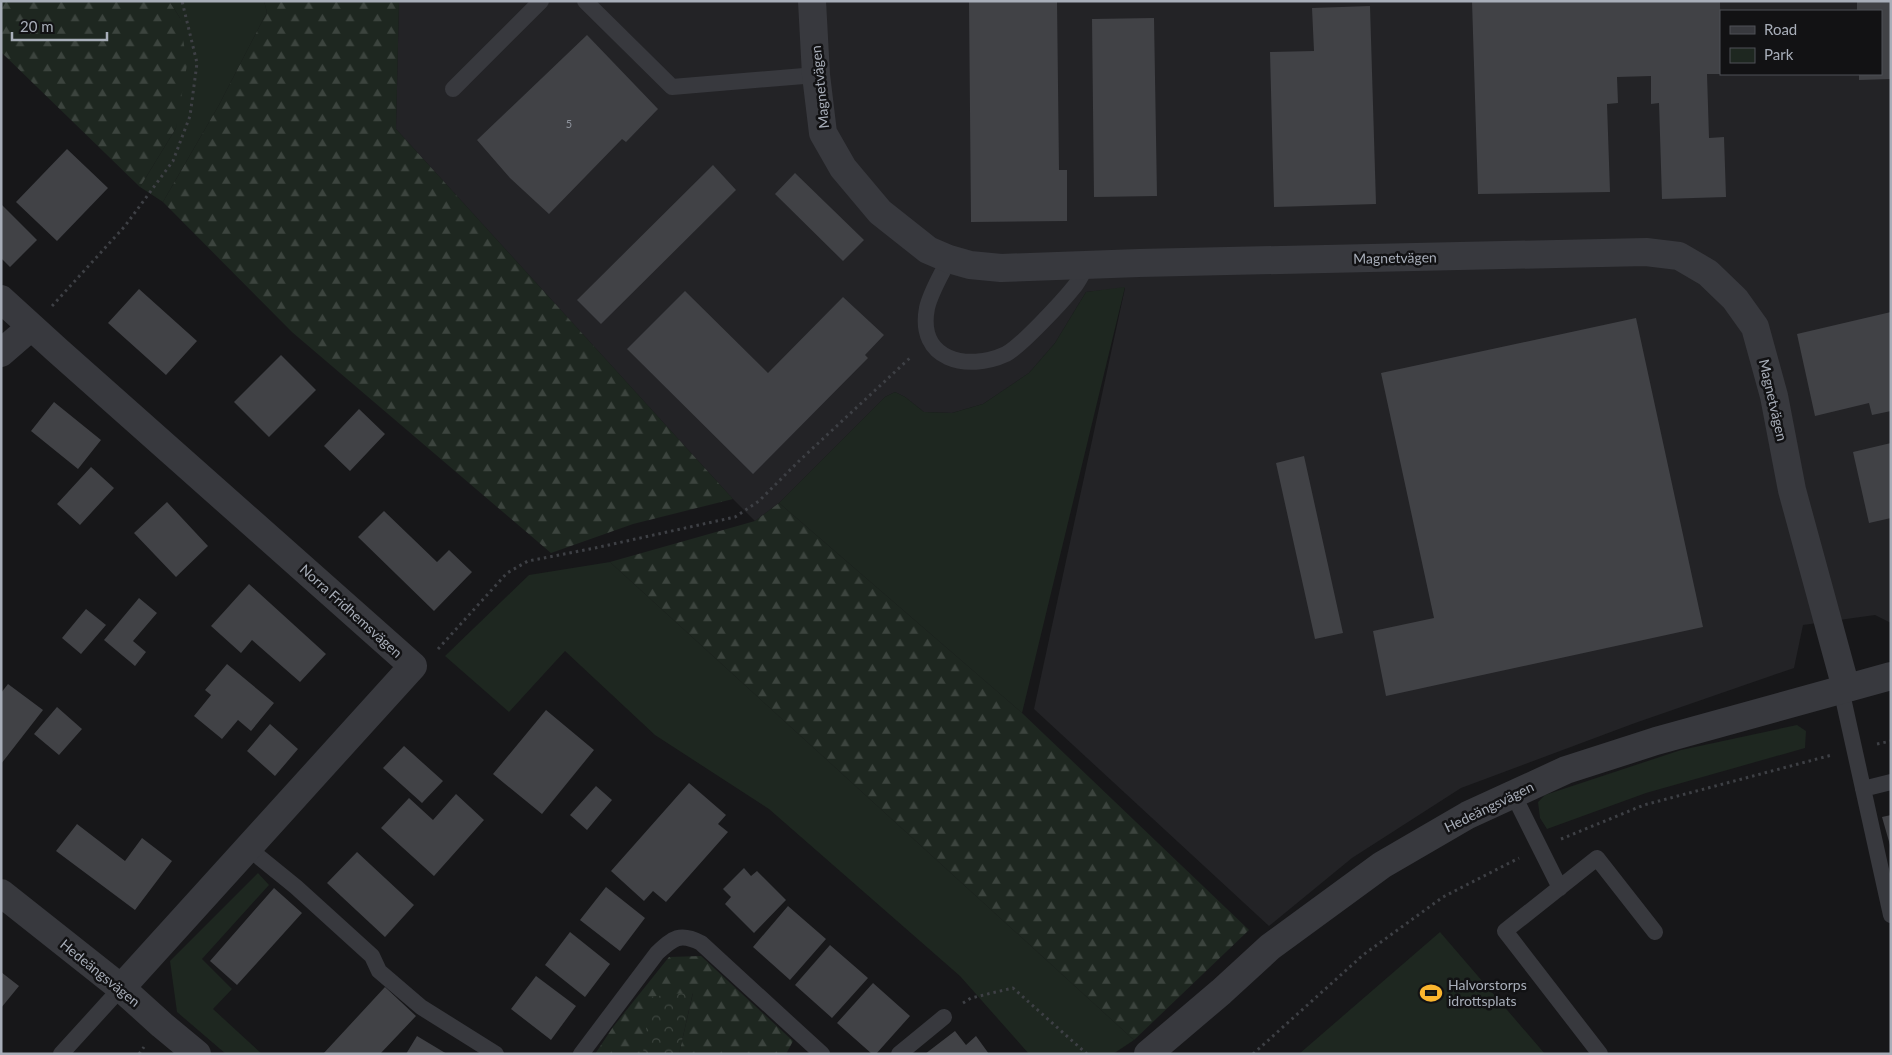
<svg xmlns="http://www.w3.org/2000/svg" width="1892" height="1055" font-family="Lato,sans-serif">
<style>
.built{fill:#232326;fill-rule:evenodd}
.green{fill:#1e2720}
.forest{fill:url(#forest-firs)}
.park{fill:url(#park-crowns)}
.building{fill:#414246}
.lines{fill:none;stroke-linecap:round;stroke-linejoin:round}
.path{stroke:#3e4045;stroke-width:3;stroke-dasharray:2.5 4;stroke-linecap:butt}
.service{stroke:#38393e;stroke-width:16}
.minor{stroke:#38393e;stroke-width:28}
.labels{text-anchor:middle;stroke-width:5;stroke-linejoin:round;paint-order:stroke}
.number-label{font-size:11px;fill:#8e939c}
.street-label{font-size:14px;fill:#a8aeb9;stroke:#121214}
.poi-label{font-size:14px;fill:#a8aeb9;stroke:#121214;text-anchor:start}
</style>
<defs>
<pattern id="forest-firs" width="22" height="20" patternUnits="userSpaceOnUse" patternTransform="scale(1.25)"><rect width="22" height="20" fill="#1e2720"/><path d="M5 1l3.5 6h-7zM16 11l3.5 6h-7z" fill="#3c443e"/></pattern>
<pattern id="park-crowns" width="20" height="18" patternUnits="userSpaceOnUse" patternTransform="scale(1.25)"><rect width="20" height="18" fill="#1e2720"/><path d="M2 6a3 3 0 1 1 6 0M12 15a3 3 0 1 1 6 0" fill="none" stroke="#3c443e"/></pattern>
</defs>
<rect width="100%" height="100%" fill="#171719"/>
<!-- built -->
<path class="built" d="M399 1H1891V623L1875 615 1803 625 1794 668 1635 723 1461 788 1352 858 1269 926 1034 709 1125 288 1086 292 1055 343 1029 373 983 404 952 413 924 412 905 397 895 392 885 397 779 503 755 521 733 499 396 129ZM1721 11H1881V74H1721Z"/>
<!-- green -->
<path class="green" d="M169 1H264L267 12 219 105 163 202 140 187 176 128 180 18Z
M1125 287 1022 713 779 503 885 397 895 392 905 397 924 412 952 413 983 404 1029 373 1055 343 1086 292Z
M610 562 1134 1040 1113 1054H1029L960 976 769 809 655 735 565 651 509 712 445 656 529 575Z
M1797 725 1806 731 1805 748 1646 793 1547 829 1540 818 1538 802 1545 795 1681 750Z
M258 873 269 885 202 959 232 989 213 1009 262 1054H226L177 1012 170 961Z
M1440 932 1545 1054H1299Z"/>
<!-- forest -->
<path class="forest" d="M1 1H169L180 18 187 65 176 128 140 187 1 52Z
M264 1H399L396 129 733 499 633 524 551 553 292 332 163 202 219 105 267 12Z
M779 503 1022 713 1249 930 1134 1040 610 562 755 521Z
M701 956 793 1041 786 1054H679L693 993 643 1053 648 1054H595L613 1027 669 957Z"/>
<!-- park -->
<path class="park" d="M693 992 679 1054 643 1053 650 997Z"/>
<!-- building -->
<path class="building" d="M969 1H1057L1059 170H1067V221L971 222Z
M1472 1H1720L1721 74H1707L1709 138 1724 137 1726 197 1662 199 1659 103 1651 104V76L1617 77 1618 103 1607 104 1610 192 1478 194Z
M1857 1H1891V79L1859 80V74H1881V11H1857Z
M1370 6 1376 204 1274 207 1270 52 1314 51 1312 8Z
M1154 18 1157 196 1094 197 1092 19Z
M587 35 658 109 626 142 622 139 549 214 510 178 477 140Z
M67 149 108 188 57 241 16 202Z
M713 165 736 190 601 324 577 300Z
M795 173 864 240 843 261 775 194Z
M1 204 37 240 10 267 1 258Z
M139 289 197 341 166 375 108 323Z
M685 291 768 373 843 297 884 335 865 355 868 358 753 474 627 349Z
M1891 312V411L1872 415 1869 403 1815 416 1797 334Z
M1636 318 1703 627 1386 696 1373 631 1434 618 1381 373Z
M281 355 316 390 269 437 234 402Z
M54 402 101 440 78 469 31 431Z
M359 409 385 434 350 471 324 446Z
M1891 443V518L1869 523 1853 452Z
M1304 456 1343 633 1315 639 1276 463Z
M91 467 114 488 80 525 57 504Z
M167 502 208 546 176 577 134 533Z
M384 511 437 562 449 550 472 572 434 611 358 537Z
M249 584 326 654 300 682 252 640 241 653 211 626Z
M139 598 157 613 133 641 146 652 135 666 104 640Z
M86 609 106 625 81 654 62 638Z
M227 664 274 703 251 731 238 720 222 739 194 716 211 695 205 690Z
M8 684 43 710 1 764V693Z
M57 707 82 729 59 755 34 734Z
M546 710 594 750 542 814 493 774Z
M270 724 298 749 275 776 247 751Z
M404 746 443 781 422 803 383 768Z
M689 783 726 815 718 824 728 832 666 902 653 891 644 901 611 871Z
M596 786 612 800 587 830 570 815Z
M456 794 484 820 434 876 381 828 409 798 433 820Z
M1891 815V845H1890L1882 817Z
M77 824 125 861 142 838 172 861 135 910 56 851Z
M357 852 414 905 385 937 327 883Z
M744 868 751 876 757 871 786 900 754 933 725 904 731 897 723 889Z
M606 887 645 918 620 951 580 920Z
M274 888 302 913 237 985 210 961Z
M788 906 826 939 790 980 753 947Z
M570 932 610 964 585 997 545 965Z
M830 945 868 978 832 1018 795 985Z
M1 972 19 986 1 1008Z
M536 976 576 1006 551 1040 511 1009Z
M873 983 910 1016 876 1054H872L837 1023Z
M385 987 416 1016 380 1054H323Z
M955 1031 966 1045 976 1036 989 1054H925Z
M417 1036 447 1054H406Z"/>
<g class="lines">
<!-- path -->
<path class="path" d="M52 306 125 226 173 161 190 116 197 63 182 1
M438 649 507 573 528 561 595 548 735 517 759 501 799 461 912 356
M1877 744 1891 741
M1561 839 1644 805 1832 755
M963 1003 971 998 1013 988 1087 1054
M139 1054 144 1047
M1253 1054 1363 955 1443 897 1519 858"/>
<!-- service -->
<path class="service" d="M585 1 672 87 816 75
M453 89 541 1
M949 259C942 274 931 291 927 308 917 360 967 372 1006 354 1020 347 1062 302 1074 287 1079 281 1083 272 1088 264
M1841 689 1891 915
M1863 789 1891 782
M1513 794 1560 888
M248 848 296 887 372 956 379 971 421 1007 496 1054
M61 1054 121 988
M581 1054 657 953C673 938 680 932 701 943L822 1054
M899 1054 944 1017
M1600 1054 1505 931 1597 858 1655 932"/>
<!-- minor -->
<path class="minor" d="M812 1 816 75 823 133 843 168 880 212 928 250 949 259 970 265 1001 268 1139 263 1646 252 1679 256 1708 273 1735 299 1755 327 1774 396 1792 490 1846 688
M1 299 57 350 413 666 121 988
M1 353 31 327
M1 893 121 988 162 1025 197 1054
M1148 1054 1221 992 1270 947 1382 865 1468 815 1566 770 1656 741 1891 676"/>
</g>
<!-- icons -->
<defs>
<g id="stadium-bare" transform="scale(1.725)"><path d="M0-5a6.5 5 0 1 0 0 10a6.5 5 0 1 0 0-10ZM-3.5-1.8h7v3.6h-7Z" fill="#fab52e" stroke="#121214" stroke-width="2.5" paint-order="stroke"/></g>
</defs>
<g fill-rule="evenodd">
<use href="#stadium-bare" x="1431" y="993"/>
</g>
<g class="labels">
<!-- number labels -->
<g class="number-label">
<text x="569" y="128">5</text>
</g>
<!-- street labels -->
<g class="street-label">
<text transform="translate(820 87) rotate(-96)" y="5">Magnetvägen</text>
<text transform="translate(1395 258) rotate(-1)" y="5">Magnetvägen</text>
<text transform="translate(1773 400) rotate(77)" y="5">Magnetvägen</text>
<text transform="translate(351 611) rotate(42)" y="5">Norra Fridhemsvägen</text>
<text transform="translate(1489 807) rotate(-26)" y="5">Hedeängsvägen</text>
<text transform="translate(100 973) rotate(39)" y="5">Hedeängsvägen</text>
</g>
<!-- poi labels -->
<g class="poi-label">
<text x="1448" y="990">Halvorstorps<tspan x="1448" dy="16">idrottsplats</tspan></text>
</g>
</g>
<!-- border -->
<rect width="1892" height="1055" fill="none" stroke="#a8aeb9" stroke-width="5"/>
<!-- legend -->
<rect x="1720" y="10" width="162" height="65" fill="#121214" stroke="#4e5056"/>
<rect x="1730" y="26" width="25" height="8" fill="#38393e" stroke="#4e5056"/>
<text x="1764" y="35" font-size="15" fill="#a8aeb9">Road</text>
<rect x="1730" y="48" width="25" height="15" fill="#1e2720" stroke="#4e5056"/>
<text x="1764" y="60" font-size="15" fill="#a8aeb9">Park</text>
<!-- scale -->
<path d="M12 32v8h95v-8" fill="none" stroke="#a8aeb9" stroke-width="2.5"/>
<text x="20" y="32" font-size="15" fill="#a8aeb9" stroke="#121214" stroke-width="4" paint-order="stroke">20 m</text>
</svg>
